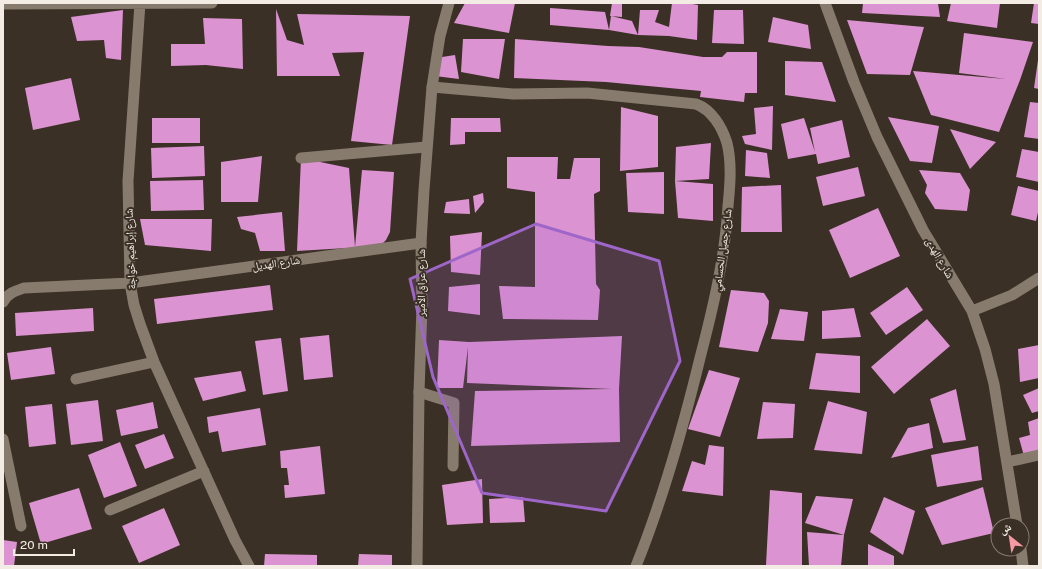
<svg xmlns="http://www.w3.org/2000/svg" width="1042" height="569" font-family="'Public Sans','Noto Naskh Arabic',sans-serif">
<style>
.building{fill:#dc93d2}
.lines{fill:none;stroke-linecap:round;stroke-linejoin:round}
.service{stroke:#877b6d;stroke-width:11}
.minor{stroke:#877b6d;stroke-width:11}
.secondary{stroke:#877b6d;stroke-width:11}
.marked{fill:#9f66ca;fill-opacity:0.2;stroke:#9f66ca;stroke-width:3;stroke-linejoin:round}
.labels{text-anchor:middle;stroke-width:4;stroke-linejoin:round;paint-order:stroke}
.street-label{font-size:11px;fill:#f3ece4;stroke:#3b3025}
</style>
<rect width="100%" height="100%" fill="#3b3025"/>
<!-- building -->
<path class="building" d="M465 3H515L509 33 454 23Z
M612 3H622V17L610 16Z
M672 3H687L698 5 697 40 669 36 638 35 640 10H659L655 22 669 27Z
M863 3H938L940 17 862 13Z
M951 3H1000L997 28 947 21Z
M1034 3H1039V24L1031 23Z
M550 8 605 12 609 30 550 25Z
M276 9 287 40 304 45 297 14 410 16 392 145 351 141 364 52 332 53 340 76H277Z
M123 10 121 60 106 58 104 40 77 41 71 17Z
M714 10H743L744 44 712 43Z
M611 16 632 21 638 35 609 30Z
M773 17 808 25 811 49 768 42Z
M203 18 242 19 243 69 206 65 171 66V44H205Z
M847 20 924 27 910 75 867 74Z
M964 33 1033 42 1020 80 999 132 931 115 913 71 1006 79 959 73Z
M463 39H505L499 79 461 72Z
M515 39 608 46 639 47 703 57H722L727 52H757V93H745L744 102 700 97 701 91 606 82 514 78Z
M455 55 459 79 435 76 442 57Z
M1038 60H1039V89L1034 88Z
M785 61 822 62 836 102 785 95Z
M71 78 80 120 33 130 25 88Z
M1030 102 1039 103V139L1024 137Z
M773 106 772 150 745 144 742 136 756 134 754 108Z
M621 107 658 116V167L620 171Z
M888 117 939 126 932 163 910 161Z
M152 118H200V143H152Z
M451 118H500L501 132H465V144L450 145Z
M804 118 815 152 810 128 842 120 850 157 818 164 816 154 788 159 781 124Z
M950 129 996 142 970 169Z
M711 143 709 179 675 181 713 184V221L678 218 675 181 676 147Z
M204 146 205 176 152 178 151 148Z
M1022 149 1039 152V182L1016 177Z
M746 150 767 153 770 178 745 176Z
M262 156 258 202H221V162Z
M507 157H558L557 179H570L574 158H600V191L594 194 596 284 600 290 598 320 503 319 499 286 535 287V192L507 188Z
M301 158 349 168 355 247 362 170 394 172 390 232 386 240 380 246 297 251Z
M858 167 865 196 823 206 816 177Z
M919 170 960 173 970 190 967 211 935 209 925 193 927 185Z
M664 172V214L628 212 626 173Z
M203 180 204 210 151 211 150 181Z
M781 185 782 232H741L742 187Z
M1018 186 1039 191V208L1036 221 1011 215Z
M483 193 484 202 475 213 473 196Z
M469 199 470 214 444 213 446 202Z
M878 208 900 256 850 278 829 230Z
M282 212 285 251H260L255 233 241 229 237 217Z
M140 219H212L211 251 145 245Z
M482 232 480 275 451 272 450 236Z
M480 284V315L448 311 449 287Z
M270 285 273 310 157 324 154 299Z
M907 287 923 310 886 335 870 313Z
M731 290 764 293 769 301 768 323 758 352 719 347Z
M93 308 94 331 16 336 15 313Z
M854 308 861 337 822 339V311Z
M780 309 808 312 804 341 771 339Z
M927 319 950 346 894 394 871 367Z
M329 335 333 377 304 380 300 338Z
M622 336 619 389 620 442 471 446 475 391 612 389 467 383 468 347 463 388H437L439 340 469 342Z
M281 338 288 391 263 395 255 341Z
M1039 345V378L1020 382 1018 349Z
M51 347 55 374 11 380 7 353Z
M816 353 860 356V393L809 389Z
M709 370 740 378 720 437 688 429Z
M241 371 246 391 203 401 194 378Z
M1039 388V411L1032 413 1023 395Z
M956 389 966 440 943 443 930 399Z
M98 400 103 441 71 445 66 404Z
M828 401 867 412 862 454 814 450Z
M153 402 158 428 121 436 116 410Z
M763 402 795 404 793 438 757 439Z
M52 404 56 444 29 447 25 407Z
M260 408 266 445 222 452 218 431 209 433 207 417Z
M1039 418V451L1024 456 1019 438 1030 435 1028 422Z
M929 423 933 448 891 458 908 428Z
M164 434 174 458 145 469 135 445Z
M120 442 137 486 104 498 88 455Z
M709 445 724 447 723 496 682 491 692 461 705 465Z
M320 446 325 494 285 498 284 485H289L287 468H281L280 451Z
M978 446 982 480 937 487 931 455Z
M482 479 483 523 447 525 442 485Z
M983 487 994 533 942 545 925 508Z
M79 488 92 529 41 544 29 503Z
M770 490 802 493V566L766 565Z
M816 496 853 499 844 535 805 523Z
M523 497 525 522 490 523 489 499Z
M884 497 915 511 903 555 870 532Z
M164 508 180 545 139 563 122 526Z
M807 532 844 535 841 566H809Z
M3 540 17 542 14 566H3Z
M868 544 894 556V566H868Z
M265 554 317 555V566H264Z
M359 554 392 555V566H358Z"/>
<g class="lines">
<!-- service -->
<path class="service" d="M301 158 426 147
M419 392 454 403 453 466"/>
<!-- minor -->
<path class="minor" d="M140 3 128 181 130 283 134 305 140 324 154 362 235 540 249 566
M825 3 854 82 877 137 923 230 972 311 985 349 994 384 1017 525
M3 4 212 3
M432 87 513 94 587 93 696 104C712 110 722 127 727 143 732 163 730 186 728 206 725 258 713 308 700 358 683 428 663 499 636 566
M3 302C8 293 15 291 24 288L130 283 421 243
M972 311 1012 295 1039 278
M76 379 154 362
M3 439 21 526
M1007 462 1039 455
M110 510 204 471
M1021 549 1023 566"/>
<!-- secondary -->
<path class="secondary" d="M417 566 419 392 422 307 421 243 424 190 432 87 440 36 449 3"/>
</g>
<!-- marked area -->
<path class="marked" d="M536 224 659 261 680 361 606 511 482 493 433 377 410 279Z"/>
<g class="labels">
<!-- street labels -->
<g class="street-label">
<text transform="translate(130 249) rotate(-92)" y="4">شارع إبراهيم خواجة</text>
<text transform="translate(722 250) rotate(-82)" y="4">شارع جميل الحسامي</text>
<text transform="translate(940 258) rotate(60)" y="4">شارع الهدى</text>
<text transform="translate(276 263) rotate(-8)" y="4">شارع الهديل</text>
<text transform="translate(421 283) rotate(-90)" y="4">شارع عراق الأمير</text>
</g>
</g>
<!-- border -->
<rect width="1042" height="569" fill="none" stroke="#f3ece4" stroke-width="8"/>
<!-- north arrow -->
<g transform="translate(1010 537) rotate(330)"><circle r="19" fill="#3b3025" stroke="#857b71"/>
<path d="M0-3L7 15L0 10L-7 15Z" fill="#f49aa3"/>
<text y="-6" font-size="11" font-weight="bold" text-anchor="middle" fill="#f3ece4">ش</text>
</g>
<!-- scale -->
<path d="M14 549v6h60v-6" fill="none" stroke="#f3ece4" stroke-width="2"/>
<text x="20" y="549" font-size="12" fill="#f3ece4" stroke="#3b3025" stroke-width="3" paint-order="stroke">20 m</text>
</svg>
